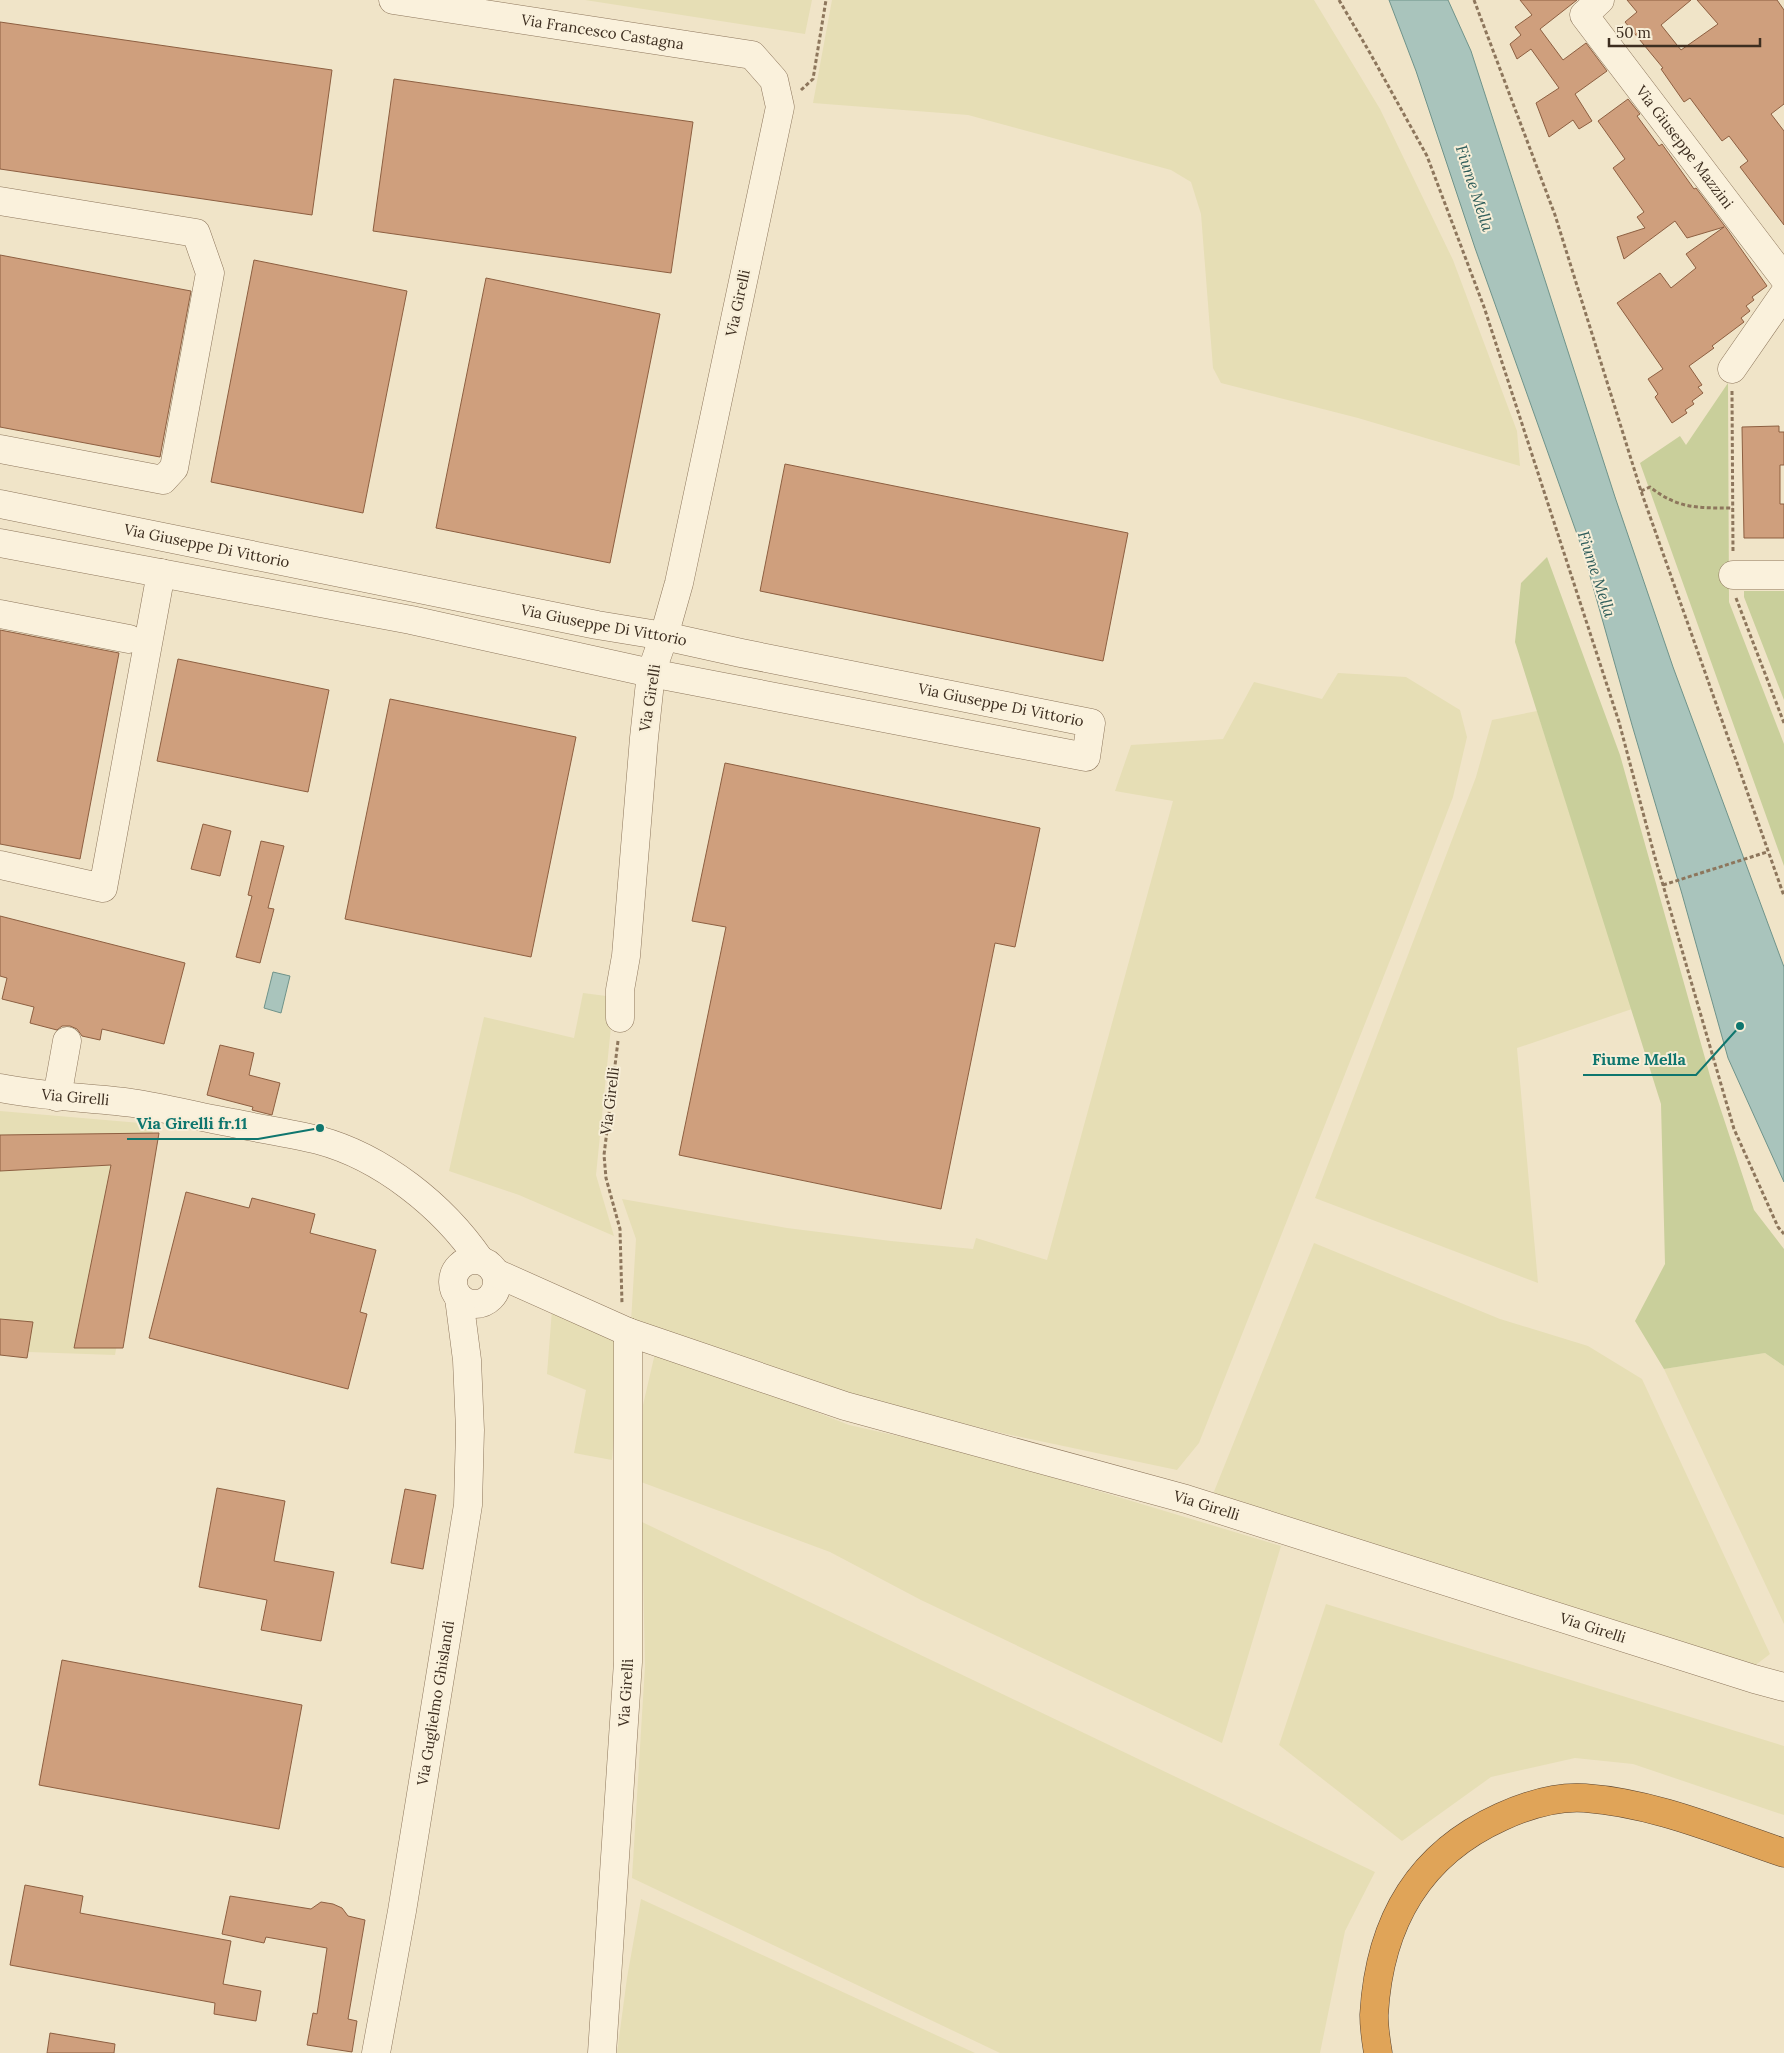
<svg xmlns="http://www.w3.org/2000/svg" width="1784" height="2053" font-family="Lora,serif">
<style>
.farmland{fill:#e6deb5}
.green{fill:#c9cf9b}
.water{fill:#a9c4bc;stroke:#6f938a}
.building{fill:#cf9f7d;stroke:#8d5f41}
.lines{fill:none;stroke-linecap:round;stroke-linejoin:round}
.minor-casing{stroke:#8d765c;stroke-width:29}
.highway-casing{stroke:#5b4430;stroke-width:29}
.path{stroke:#8d765c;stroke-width:3;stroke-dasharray:4 2.5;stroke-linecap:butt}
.minor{stroke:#faf1dc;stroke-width:28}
.highway{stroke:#e0a458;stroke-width:28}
.labels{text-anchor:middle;stroke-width:4;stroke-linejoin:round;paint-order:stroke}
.street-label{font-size:15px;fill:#3d2e20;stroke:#f7eed8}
.water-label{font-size:16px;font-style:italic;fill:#2f5d5a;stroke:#f7eed8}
.leader{fill:none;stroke:#0f766e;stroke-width:2}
.callout-dot{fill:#0f766e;stroke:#f7eed8;stroke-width:2}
.callout-label{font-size:16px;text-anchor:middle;font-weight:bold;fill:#0f766e;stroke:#f7eed8;stroke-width:4;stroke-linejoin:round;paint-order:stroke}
</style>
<rect width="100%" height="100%" fill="#f0e4c8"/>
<!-- farmland -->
<path class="farmland" d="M585 0H812L805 34Z
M832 0H1314L1380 109 1453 260 1517 431 1520 466 1358 418 1221 383 1213 368 1201 214 1191 182 1171 170 968 115 813 103Z
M1338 673 1406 677 1460 710 1467 737 1453 797 1404 925 1199 1443 1177 1470 1006 1434 858 1398 631 1322 636 1239 622 1199 787 1228 891 1241 973 1249 976 1238 1047 1260 1173 801 1115 791 1131 745 1223 739 1254 682 1322 699Z
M1537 711 1632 1009 1517 1048 1538 1283 1315 1198 1476 777 1492 720Z
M583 993 614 997 596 1175 614 1236 519 1195 449 1171 484 1017 574 1038Z
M0 1111 152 1124 153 1139 115 1355 0 1351Z
M1314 1243 1500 1319 1588 1346 1642 1379 1770 1654 1753 1667 1213 1494Z
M552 1310 622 1343 612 1460 574 1453 586 1390 547 1374Z
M656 1349 849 1425 969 1452 1281 1546 1222 1743 921 1600 830 1552 641 1482 643 1405Z
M1765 1353 1784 1366V1624L1664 1369Z
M642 1522 1375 1872 1345 1931 1320 2053H1000L632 1878 645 1666Z
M1326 1604 1784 1746V1815L1633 1764 1575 1758 1491 1777 1402 1841 1279 1745Z
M641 1899 975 2053H617L627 1978Z"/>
<!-- green -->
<path class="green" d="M1728 383 1729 602 1784 744V866L1640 463 1680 436 1686 445Z
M1547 557 1620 755 1712 1083 1754 1210 1784 1249V1366L1765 1353 1664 1369 1635 1321 1665 1264 1661 1104 1515 642 1521 583Z
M1744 591H1784V700L1744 597Z"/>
<!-- water -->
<path class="water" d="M1389 0H1448L1471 51 1615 497 1673 667 1784 967V1182L1728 1058 1682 894 1632 725 1583 551 1475 248 1416 71Z
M273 972 290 976 281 1013 264 1008Z"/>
<!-- building -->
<path class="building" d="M1520 0H1577L1540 29 1563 60 1586 43 1607 71 1575 94 1592 121 1579 129 1573 120 1549 137 1536 103 1559 88 1531 49 1517 59 1510 44 1521 35 1515 27 1532 15Z
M1627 0H1691L1661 25 1681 50 1718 24 1697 0H1777L1784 10V104L1771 114 1784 131V225L1740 167 1748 161 1729 136 1722 141 1690 98 1684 102 1661 69 1663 68 1625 22 1637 12Z
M0 22 332 70 312 215 0 169Z
M394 79 693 122 671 273 373 231Z
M1628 99 1640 114 1637 116 1659 146 1662 144 1694 189 1696 188 1727 229 1767 286 1752 297 1754 300 1746 306 1750 311 1741 318 1744 322 1712 346 1714 348 1689 366 1702 385 1698 387 1703 393 1692 401 1694 404 1685 410 1687 413 1672 423 1655 397 1658 394 1648 379 1663 369 1617 303 1660 273 1671 288 1696 268 1686 254 1724 227 1687 238 1675 221 1624 259 1617 237 1645 228 1637 217 1644 212 1613 168 1625 159 1598 121Z
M0 255 191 291 160 457 0 427Z
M254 260 407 291 363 513 211 482Z
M486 278 660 314 610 563 436 528Z
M1779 426V432H1784V465H1780V504H1784V538H1744L1742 427Z
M785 464 1128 533 1103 661 760 591Z
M0 630 119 653 80 859 0 844Z
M178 659 329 690 308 792 157 761Z
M390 699 576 737 531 957 345 919Z
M725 763 1040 828 1015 947 995 943 941 1209 679 1155 726 927 692 921Z
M203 824 231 831 220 876 191 869Z
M261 841 284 846 268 908 274 909 260 963 236 957 252 896 248 895Z
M0 916 185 963 164 1044 102 1029 100 1040 82 1036 77 1029 70 1026H62L57 1030 30 1023 34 1007 2 999 7 978 0 976Z
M220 1045 254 1053 249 1075 280 1083 272 1115 252 1110 253 1107 207 1095Z
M159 1133 123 1348H74L111 1165 0 1171V1135Z
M186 1192 249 1208 252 1198 315 1214 310 1233 376 1250 360 1312 367 1314 348 1389 149 1338Z
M0 1319 33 1322 27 1358 0 1355Z
M217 1488 285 1501 274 1561 334 1572 321 1641 261 1630 267 1600 199 1587Z
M405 1489 436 1495 423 1569 391 1563Z
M62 1660 302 1705 279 1829 39 1785Z
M25 1885 83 1896 80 1913 231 1941 223 1984 261 1991 256 2021 214 2014 215 2003 10 1965Z
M230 1896 311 1909 321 1902 333 1904 342 1908 348 1916 365 1920 348 2019 357 2021 352 2052 307 2045 313 2013 317 2014 327 1948 266 1937 264 1943 222 1934Z
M50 2033 115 2044 114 2053H47Z"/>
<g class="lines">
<!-- minor casing -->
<g class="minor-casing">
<g id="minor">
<path id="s1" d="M393 0 752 55 774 80 780 107 679 583 664 636 651 673 644 738 626 956 620 990V1018"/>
<path id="s2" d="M1600 0 1584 15 1784 278"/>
<path d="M0 201 196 233 210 273 174 468 163 480 0 449"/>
<path d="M1732 369 1784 294"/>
<path id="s3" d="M0 504 597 625 664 636 741 653 1091 723 1086 757 651 673 411 620 0 543"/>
<path d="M1733 575H1784"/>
<path d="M0 614 129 639"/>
<path d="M0 865 103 888 161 573"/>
<path id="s4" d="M0 1088C44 1097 88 1097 132 1103 166 1108 199 1117 233 1123 261 1129 290 1133 318 1140 382 1157 443 1206 480 1260"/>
<path d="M57 1097 67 1041"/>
<circle cx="475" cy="1282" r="22"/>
<path id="s5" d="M496 1273 628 1332 845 1406 1186 1499 1754 1679 1784 1687"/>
<path id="s6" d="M376 2053 402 1911 468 1505 470 1430 467 1360 459 1298"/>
<path id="s7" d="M602 2053 628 1662V1332"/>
</g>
</g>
<!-- highway casing -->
<g class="highway-casing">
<path id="highway" d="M1378 2053C1376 2041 1374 2028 1374 2015 1379 1925 1417 1855 1501 1817 1525 1806 1557 1796 1585 1798 1654 1803 1719 1831 1784 1853"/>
</g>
<!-- path -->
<path class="path" d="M1339 0 1370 53 1427 156 1484 307 1619 722 1654 854 1734 1129 1778 1227 1784 1234
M1474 0 1555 215 1641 491 1784 896
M801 90 813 79 826 0
M1732 391 1733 552
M1641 491 1650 487C1678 509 1698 508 1733 508
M1736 598 1784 723
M1663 885 1767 852
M618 1041 604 1155 606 1178 620 1229 622 1304"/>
<!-- minor -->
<use href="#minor" class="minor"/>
<!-- highway -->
<use href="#highway" class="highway"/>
</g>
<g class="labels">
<!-- street labels -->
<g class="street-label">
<text dy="5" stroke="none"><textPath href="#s1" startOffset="212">Via Francesco Castagna</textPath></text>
<text dy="5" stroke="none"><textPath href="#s2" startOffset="188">Via Giuseppe Mazzini</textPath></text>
<text transform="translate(738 303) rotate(-78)" y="5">Via Girelli</text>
<text dy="5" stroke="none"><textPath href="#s3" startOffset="211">Via Giuseppe Di Vittorio</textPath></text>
<text dy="5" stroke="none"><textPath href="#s3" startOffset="616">Via Giuseppe Di Vittorio</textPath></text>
<text transform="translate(650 698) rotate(-81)" y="5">Via Girelli</text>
<text dy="5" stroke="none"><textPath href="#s3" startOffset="1021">Via Giuseppe Di Vittorio</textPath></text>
<text dy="5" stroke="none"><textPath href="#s4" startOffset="76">Via Girelli</textPath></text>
<text transform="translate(610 1101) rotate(-83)" y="5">Via Girelli</text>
<text dy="5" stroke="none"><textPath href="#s5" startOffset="749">Via Girelli</textPath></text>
<text dy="5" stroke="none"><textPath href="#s5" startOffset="1154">Via Girelli</textPath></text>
<text dy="5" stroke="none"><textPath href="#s7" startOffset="361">Via Girelli</textPath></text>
<text dy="5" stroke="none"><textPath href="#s6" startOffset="355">Via Guglielmo Ghislandi</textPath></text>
</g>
<!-- water labels -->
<g class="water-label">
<text transform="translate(1475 188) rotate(72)" y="6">Fiume Mella</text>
<text transform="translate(1597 574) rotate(72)" y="6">Fiume Mella</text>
</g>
</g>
<!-- callouts -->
<path class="leader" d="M1740 1026L1696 1075H1583M320 1128L258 1139H127"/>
<g class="callout-dot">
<circle cx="1740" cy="1026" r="5"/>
<circle cx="320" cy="1128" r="5"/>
</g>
<g class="callout-label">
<text x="1639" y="1065">Fiume Mella</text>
<text x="192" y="1129">Via Girelli fr.11</text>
</g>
<!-- scale -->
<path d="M1609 38v8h151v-8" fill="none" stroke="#3d2e20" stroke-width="2.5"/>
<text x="1616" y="38" font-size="15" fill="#3d2e20" stroke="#f7eed8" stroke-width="4" paint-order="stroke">50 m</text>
</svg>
